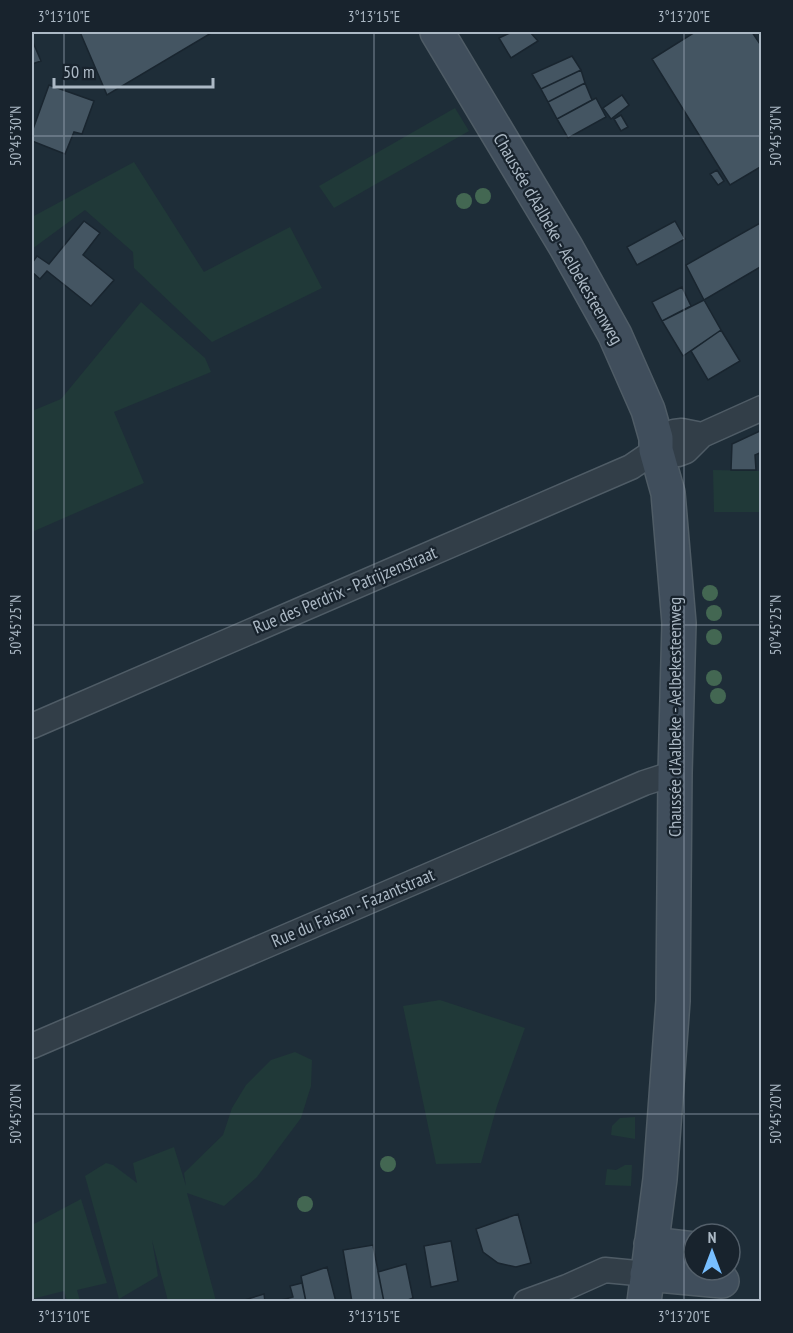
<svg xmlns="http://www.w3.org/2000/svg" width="793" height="1333" font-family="'PT Sans Narrow',sans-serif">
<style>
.green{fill:#203938}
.building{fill:#445562;stroke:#19252f;stroke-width:1.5}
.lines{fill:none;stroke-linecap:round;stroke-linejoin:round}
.street-casing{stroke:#4f5c66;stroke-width:27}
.secondary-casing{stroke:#4f5c66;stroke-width:36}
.street{stroke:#323e48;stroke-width:24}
.secondary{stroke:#404e5c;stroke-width:33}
.tree{fill:#436752}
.ticks{fill:none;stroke:#acb9c5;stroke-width:1.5;stroke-opacity:0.45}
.labels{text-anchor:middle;stroke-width:4.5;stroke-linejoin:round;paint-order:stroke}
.street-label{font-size:18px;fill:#acb9c5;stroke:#18232d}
.neatline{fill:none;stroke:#acb9c5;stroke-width:2}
.ticks-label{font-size:15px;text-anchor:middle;fill:#acb9c5}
</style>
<rect width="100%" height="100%" fill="#1e2d38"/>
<!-- green -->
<path class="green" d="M455 108 469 131 334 208 319 186Z
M134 162 204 272 290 227 322 288 212 342 134 268 133 252 85 210 32 249V217Z
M141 302 205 358 211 372 114 412 144 483 32 532V411L61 399Z
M713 470 761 471V512H714Z
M440 1000 525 1028 497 1106 481 1163 436 1164 403 1006Z
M295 1052 312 1060 311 1086 301 1118 257 1177 224 1206 187 1193 216 1301H168L152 1240 158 1276 119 1299 85 1176 106 1163 113 1165 137 1183 133 1163 174 1147 186 1186 184 1173 223 1135 232 1108 246 1085 271 1060Z
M635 1117V1139L611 1135 612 1126 620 1118Z
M625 1165H632L631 1186 605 1185 607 1169 616 1170Z
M81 1199 107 1283 77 1290 80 1301H67L64 1291 32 1299V1225Z"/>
<!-- building -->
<path class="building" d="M80 32H213L107 95Z
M512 32H530L538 41 511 58 499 38Z
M695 32H752L762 47V166L730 185 652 59Z
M32 40 41 61 32 64Z
M572 56 581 70 541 89 532 74Z
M581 70 585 83 548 102 541 89Z
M585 83 592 100 557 119 548 102Z
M49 85 94 101 82 134 74 132 65 154 32 141V132Z
M622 95 629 105 611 119 603 108Z
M596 98 606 117 568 138 557 119Z
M621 115 628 127 621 131 614 119Z
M717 170 724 181 718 185 710 174Z
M84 221 100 233 83 255 114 280 91 306 47 271 40 279 32 272V263L37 256 49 264Z
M675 221 685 239 637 265 627 247Z
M762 222V266L704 300 686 265Z
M682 287 691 306 662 321 652 302Z
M704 300 721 330 683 356 662 321Z
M721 330 740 361 708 380 691 351Z
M762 430V452L755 455 756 470H731L732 444Z
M518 1214 531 1263 516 1267 498 1263 483 1252 476 1229Z
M451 1241 458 1281 431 1287 424 1246Z
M373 1245 384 1302H352L343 1250Z
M406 1264 413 1298 403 1302H384L378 1272Z
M327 1267 336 1302H306L301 1276Z
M302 1283 306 1302H274L293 1297 290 1286Z
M264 1294 265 1302H238Z"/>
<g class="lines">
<!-- street casing -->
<g class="street-casing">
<path id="street" d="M656 450 678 454 686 451 702 435 762 408
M32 726 631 467 656 450 666 437 674 432 682 431 702 435
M32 1046 644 783 675 773
M526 1302 567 1287 605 1270 647 1274"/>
</g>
<!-- secondary casing -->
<g class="secondary-casing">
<path id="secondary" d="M437 32 566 247 615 335 648 410 656 438V450L668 493 679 623 675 773 673 1001 660 1179 644 1302
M651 1244 694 1249
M647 1274 722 1281"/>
</g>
<!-- street -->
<use href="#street" class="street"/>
<!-- secondary -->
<use href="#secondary" class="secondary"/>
</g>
<!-- trees -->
<g class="tree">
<circle cx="483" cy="196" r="8"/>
<circle cx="464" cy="201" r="8"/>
<circle cx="710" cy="593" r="8"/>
<circle cx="714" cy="613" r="8"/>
<circle cx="714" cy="637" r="8"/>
<circle cx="714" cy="678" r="8"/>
<circle cx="718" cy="696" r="8"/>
<circle cx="388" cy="1164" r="8"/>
<circle cx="305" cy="1204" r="8"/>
</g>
<!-- ticks -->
<path class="ticks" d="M64 32V1302M374 32V1302M684 32V1302M32 136H762M32 625H762M32 1114H762"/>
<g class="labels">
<!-- street labels -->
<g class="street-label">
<text transform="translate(558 239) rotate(60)" y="6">Chaussée d'Aalbeke - Aelbekesteenweg</text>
<text transform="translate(345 590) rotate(-23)" y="6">Rue des Perdrix - Patrijzenstraat</text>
<text transform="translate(675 717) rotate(-90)" y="6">Chaussée d'Aalbeke - Aelbekesteenweg</text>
<text transform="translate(353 908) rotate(-23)" y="6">Rue du Faisan - Fazantstraat</text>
</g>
</g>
<!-- border -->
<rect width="793" height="1333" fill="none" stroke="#18232d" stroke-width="66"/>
<!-- north arrow -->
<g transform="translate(712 1252)"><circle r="28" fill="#18232d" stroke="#535f6a" stroke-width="1.5"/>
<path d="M0-4.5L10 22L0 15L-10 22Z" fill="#78bfff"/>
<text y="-9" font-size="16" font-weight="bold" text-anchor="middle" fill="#acb9c5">N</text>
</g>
<!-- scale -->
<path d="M54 78v9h159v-9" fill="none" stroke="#acb9c5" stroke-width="3"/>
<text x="63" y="78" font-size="18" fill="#acb9c5" stroke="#18232d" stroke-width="4.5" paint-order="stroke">50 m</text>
<rect x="33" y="33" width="727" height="1267" class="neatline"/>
<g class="ticks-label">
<text x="64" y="22">3°13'10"E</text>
<text x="374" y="22">3°13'15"E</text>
<text x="684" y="22">3°13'20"E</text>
<text transform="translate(16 136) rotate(-90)" y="5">50°45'30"N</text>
<text transform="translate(776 136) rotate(-90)" y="5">50°45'30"N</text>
<text transform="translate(16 625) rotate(-90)" y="5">50°45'25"N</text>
<text transform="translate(776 625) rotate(-90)" y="5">50°45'25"N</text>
<text transform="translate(16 1114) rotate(-90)" y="5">50°45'20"N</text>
<text transform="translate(776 1114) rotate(-90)" y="5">50°45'20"N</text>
<text x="64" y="1322">3°13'10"E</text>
<text x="374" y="1322">3°13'15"E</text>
<text x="684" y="1322">3°13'20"E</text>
</g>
</svg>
